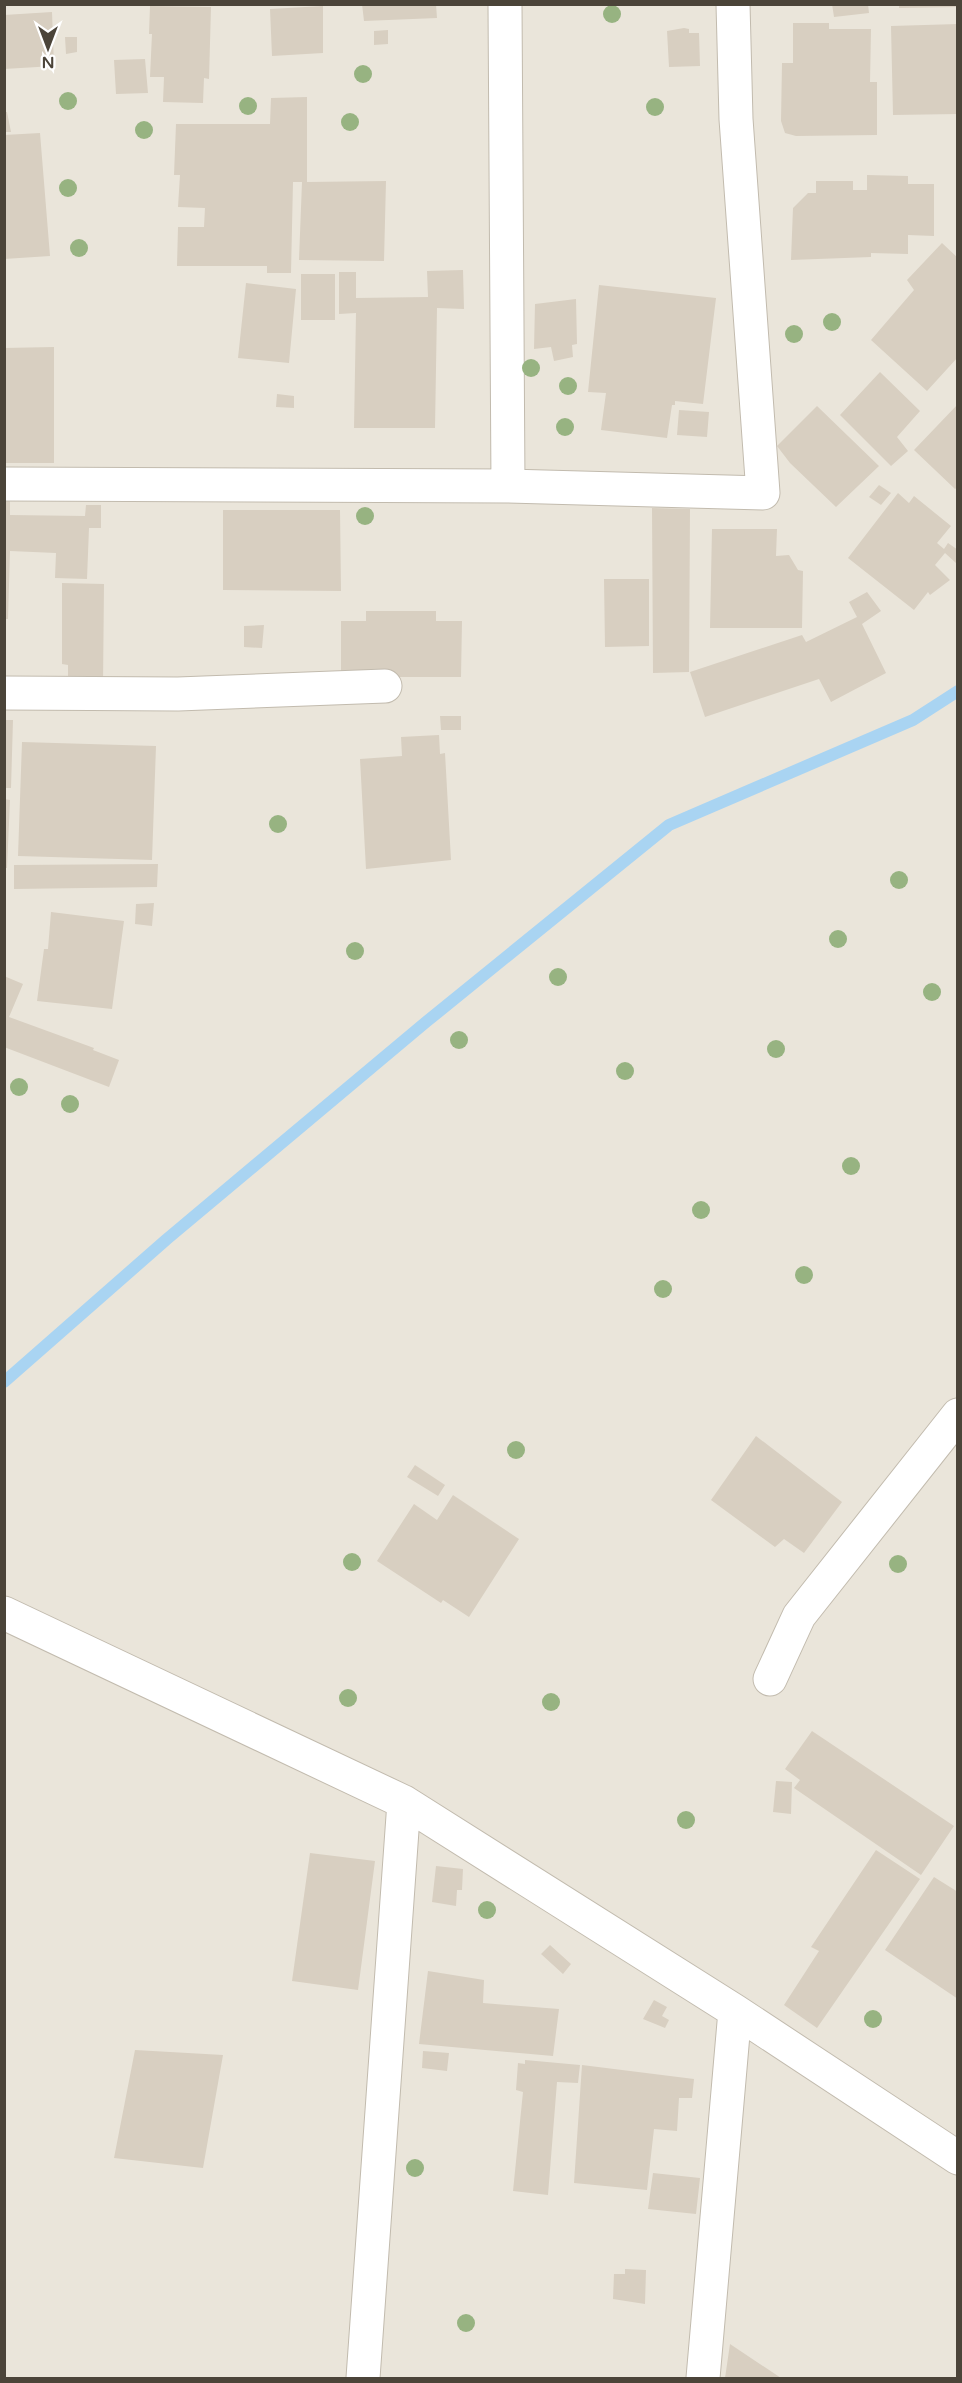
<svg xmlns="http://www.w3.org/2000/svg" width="962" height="2383" font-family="'Varela Round',sans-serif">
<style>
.residential{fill:#eae5da}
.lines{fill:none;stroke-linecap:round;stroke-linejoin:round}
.stream{stroke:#a9d4f2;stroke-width:12}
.building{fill:#d8cfc1}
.minor-casing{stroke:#c2bbae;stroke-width:35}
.minor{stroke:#fff;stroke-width:33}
.tree{fill:#97b381}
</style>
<rect width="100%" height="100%" fill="#f6f3ec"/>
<!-- residential -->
<path class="residential" d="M5 5H957V2378H5Z"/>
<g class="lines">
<!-- stream -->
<path class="stream" d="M4 1382 167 1239 426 1022 669 825 913 720 958 691"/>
</g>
<!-- building -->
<path class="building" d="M362 4H436L437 18 364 21Z
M832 4H868L869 13 834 17Z
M899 4H958V7L899 8Z
M150 6 211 7 209 79 204 78 203 103 163 102 164 77H150L152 34H149Z
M323 6V53L272 56 270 9Z
M52 12 54 66 4 69V15Z
M793 23H829V29H871L870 82H877V135L796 136 785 133 781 121 782 63H793Z
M958 24V114L893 115 891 26Z
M684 28 689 29V33H699L700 66 669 67 667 31Z
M388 30V44L374 45V31Z
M65 37H77V52L66 54Z
M145 59 148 93 116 94 114 60Z
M307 97V182L386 181 384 261 299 260 302 182H293L291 273H267V266H177L178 227H204L205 208 178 207 180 175H174L176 124H270L271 98Z
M4 112H7L11 132H4Z
M40 133 50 256 4 259V135Z
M867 175 908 176V184H934V236L908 235V254L871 253V257L791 260 793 208 808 193H816V181H853V190H867Z
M942 243 958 258V357L927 391 871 340 914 290 907 280Z
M463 270 464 309 437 308 435 428H354L356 313 339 314V272H356V298L428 297 427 271Z
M301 274H335V320H301Z
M246 283 296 289 289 363 238 358Z
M599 285 716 298 703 404 675 401V405H672L667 438 601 430 606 393 588 392Z
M576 299 577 344 572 345 573 357 554 361 551 347 534 349 535 304Z
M54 347V463H4V348Z
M880 372 920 411 897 437 908 451 891 466 840 415Z
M277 394 294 396V408L276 407Z
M958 404V487L955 489 914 450Z
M817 406 879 466 836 507 790 463 777 446Z
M679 410 709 412 707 437 677 435Z
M879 485 891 493 881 505 869 497Z
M898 493 909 503 914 496 951 526 937 543 944 549 948 543 958 550 956 563 945 553 935 565 950 580 930 595 928 592 914 610 848 558Z
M4 497H10V515L85 516 86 505H101V528H89L87 579 55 578 56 553 10 551 8 619H4Z
M652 508 690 509 689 672 653 673Z
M223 510H340L341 591 223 590Z
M712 529H777L776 556 789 555 798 570 803 571 802 628H710Z
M604 579H649V646L605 647Z
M62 583 104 584 103 685H68V665L62 664Z
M867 592 881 611 862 624 886 673 831 702 819 679 705 717 690 672 802 635 806 642 857 617 849 602Z
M366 611H436V621H462L461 677H341V621H366Z
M264 625 262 648 244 647V626Z
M440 716H461V730H441Z
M4 720H13L11 788H4Z
M439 735 440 754 445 753 451 860 366 869 360 759 402 756 401 737Z
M22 742 156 746 152 860 18 856Z
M4 799 10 800 7 868H4Z
M158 864 157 887 14 889V865Z
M154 903 152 926 135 924 136 904Z
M51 912 124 921 112 1009 37 1001 44 949H48Z
M4 976 23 984 9 1017 94 1048 93 1050 119 1060 109 1087 4 1047Z
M756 1436 842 1502 804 1553 784 1539 775 1547 711 1500Z
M415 1465 445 1485 438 1496 407 1477Z
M453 1495 519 1539 469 1617 443 1600 441 1603 377 1561 414 1504 437 1520Z
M812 1731 954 1826 921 1875 794 1788 800 1780 785 1769Z
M776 1781 792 1782 791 1814 773 1812Z
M876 1850 920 1879 817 2028 784 2005 819 1951 811 1947Z
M310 1853 375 1861 358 1990 292 1981Z
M436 1866 463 1869 462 1890H457L456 1906 432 1902Z
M934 1877 958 1892V1999L885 1950Z
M550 1945 571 1964 563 1974 541 1954Z
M428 1971 484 1980 483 2003 559 2009 553 2056 419 2044Z
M654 2000 667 2007 662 2016 669 2020 665 2028 643 2019Z
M135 2050 223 2055 203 2168 114 2158Z
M423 2051 449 2053 447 2071 422 2068Z
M525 2060 580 2065 578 2083 557 2082 548 2195 513 2191 523 2092 516 2090 518 2063 525 2064Z
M582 2065 694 2079 692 2098H679L677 2131 654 2129 647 2190 574 2183Z
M653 2173 700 2178 696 2214 648 2209Z
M625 2269 646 2270 645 2304 613 2299 614 2274H625Z
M730 2344 781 2378H725Z"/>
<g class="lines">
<!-- minor casing -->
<g class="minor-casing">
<path id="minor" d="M505 4 508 486
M4 484 508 486 763 493 736 119 733 4
M4 693 178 694 385 686
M4 1613 404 1802 735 2011 958 2158
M770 1679 799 1616 958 1415
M363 2378 404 1802
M703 2378 735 2011"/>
</g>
<!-- minor -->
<use href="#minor" class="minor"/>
</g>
<!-- trees -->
<g class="tree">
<circle cx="612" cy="14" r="9"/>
<circle cx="363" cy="74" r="9"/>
<circle cx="68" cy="101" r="9"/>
<circle cx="248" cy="106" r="9"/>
<circle cx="655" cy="107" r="9"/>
<circle cx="350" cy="122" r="9"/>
<circle cx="144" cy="130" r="9"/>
<circle cx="68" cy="188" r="9"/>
<circle cx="79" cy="248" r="9"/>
<circle cx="832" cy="322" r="9"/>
<circle cx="794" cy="334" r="9"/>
<circle cx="531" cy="368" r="9"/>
<circle cx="568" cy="386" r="9"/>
<circle cx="565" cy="427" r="9"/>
<circle cx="365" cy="516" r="9"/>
<circle cx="278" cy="824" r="9"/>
<circle cx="899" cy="880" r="9"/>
<circle cx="838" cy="939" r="9"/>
<circle cx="355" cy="951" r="9"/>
<circle cx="558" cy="977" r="9"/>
<circle cx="932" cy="992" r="9"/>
<circle cx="459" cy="1040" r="9"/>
<circle cx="776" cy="1049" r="9"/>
<circle cx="625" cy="1071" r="9"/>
<circle cx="19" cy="1087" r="9"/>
<circle cx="70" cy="1104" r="9"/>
<circle cx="851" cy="1166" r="9"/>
<circle cx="701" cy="1210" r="9"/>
<circle cx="804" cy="1275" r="9"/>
<circle cx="663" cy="1289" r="9"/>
<circle cx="516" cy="1450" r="9"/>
<circle cx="352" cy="1562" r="9"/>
<circle cx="898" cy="1564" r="9"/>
<circle cx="348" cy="1698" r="9"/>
<circle cx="551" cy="1702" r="9"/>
<circle cx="686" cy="1820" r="9"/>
<circle cx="487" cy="1910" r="9"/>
<circle cx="873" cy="2019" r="9"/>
<circle cx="415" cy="2168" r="9"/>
<circle cx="466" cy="2323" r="9"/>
</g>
<!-- border -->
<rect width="962" height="2383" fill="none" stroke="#4b4439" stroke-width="12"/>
<!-- north arrow -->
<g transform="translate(48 48) rotate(180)" stroke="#ffffff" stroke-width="4.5" paint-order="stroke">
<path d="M0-4.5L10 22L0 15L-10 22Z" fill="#4b4439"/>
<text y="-9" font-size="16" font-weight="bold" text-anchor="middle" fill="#4b4439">N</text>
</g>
</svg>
